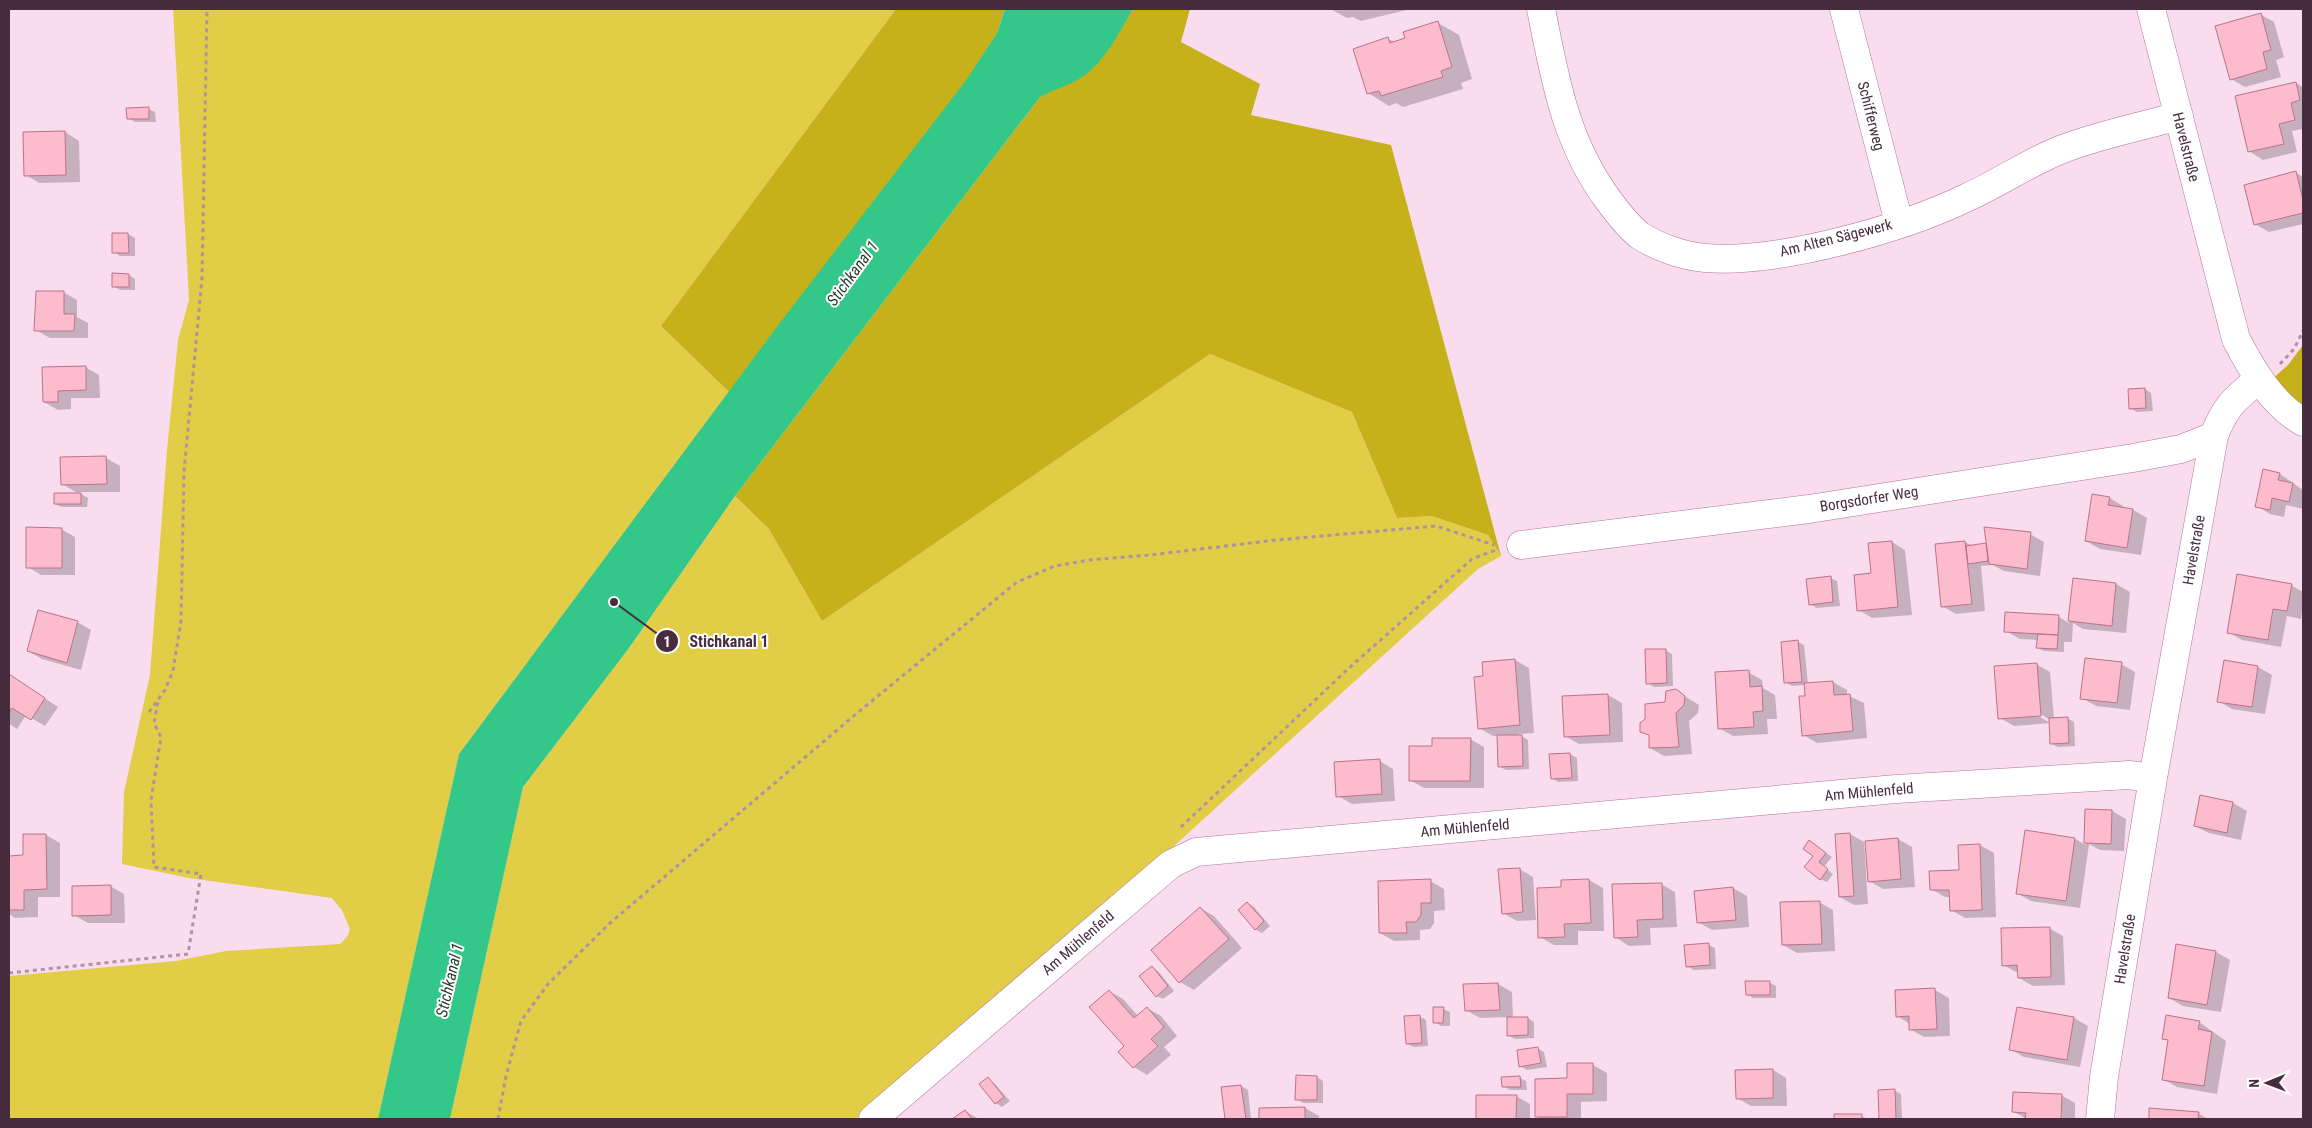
<svg xmlns="http://www.w3.org/2000/svg" width="2312" height="1128" font-family="'Roboto Condensed',sans-serif">
<style>
.green{fill:#e2cd47}
.forest{fill:#c6b11b}
.water{fill:#33c789}
.shadow{fill:#0003;fill-rule:evenodd}
.building{fill:#fdbcce;stroke:#bc7289}
.lines{fill:none;stroke-linecap:round;stroke-linejoin:round}
.minor-casing{stroke:#b2739d;stroke-width:29}
.path{stroke:#af93a5;stroke-width:3;stroke-dasharray:4 4;stroke-linecap:butt}
.minor{stroke:#fff;stroke-width:28}
.labels{text-anchor:middle;stroke-width:4;stroke-linejoin:round;paint-order:stroke}
.street-label{font-size:15px;fill:#472c3e;stroke:#fff}
.water-label{font-size:16px;font-style:italic;fill:#1f362a;stroke:#fff}
.leader{fill:none;stroke:#472c3e;stroke-width:2}
.callout-dot{fill:#472c3e;stroke:#fff;stroke-width:2}
.mark-label{font-size:15px;text-anchor:middle;font-weight:bold;fill:#fff}
.callout-label{font-size:16px;text-anchor:middle;font-weight:bold;fill:#472c3e;stroke:#fff;stroke-width:4;stroke-linejoin:round;paint-order:stroke}
</style>
<rect width="100%" height="100%" fill="#f9dcee"/>
<!-- green -->
<path class="green" d="M173 9H896L661 326 729 392 459 754 378 1119H9V976L176 961 226 951 340 944 347 937 350 929 342 910 332 898 189 878 122 864 124 792 150 675 167 450 178 340 189 300Z
M1210 354 1352 412 1397 518 1432 516 1488 535 1501 556 1478 569 1174 846 856 1119H450L523 787 629 648 735 496 769 529 822 621Z"/>
<!-- forest -->
<path class="forest" d="M896 9H1005L997 33 968 79 729 392 661 326Z
M1133 9H1190L1181 42 1260 84 1251 115 1391 145 1501 556 1488 535 1432 516 1397 518 1352 412 1210 354 822 621 769 529 735 496 1040 97 1099 61 1114 41Z
M2303 345V416L2270 381 2288 365Z"/>
<!-- water -->
<path class="water" d="M1005 9H1133C1119 33 1104 64 1079 79 1067 86 1053 90 1040 97L735 496 629 648 523 787 450 1119H378L459 754 776 328 967 79 997 33Z"/>
<!-- shadow -->
<path class="shadow" d="M1330 9H1411L1361 21 1353 17 1347 18Z
M2260 14 2274 22 2284 57 2276 60 2281 77 2245 87 2231 79Z
M1438 23 1459 35 1472 79 1461 83 1463 89 1403 107 1396 103 1389 106 1368 93 1388 39 1395 42 1406 39Z
M2296 83 2303 87V129L2292 131 2297 152 2263 160 2249 151Z
M149 109 155 112 156 122H135L128 118Z
M65 132 79 141 80 182 39 183 26 175Z
M2296 173 2303 177V224L2269 232 2255 224Z
M128 234 135 238V256H120L114 252Z
M129 275 135 279V290H120L113 286Z
M63 292 77 300V317L88 323V338H50L36 330Z
M85 367 99 375 100 398H71V409L58 410 44 402Z
M2145 389 2151 393 2153 411 2137 412 2130 408Z
M106 458 120 466V492H78L88 498 87 507H62L55 504 79 494 62 484Z
M2280 474 2303 490V509L2286 505 2284 517 2270 514 2257 506Z
M2110 498 2123 506V509L2133 510 2147 518 2141 555 2100 549 2086 541Z
M61 529 75 537V575H41L28 567Z
M2030 534 2044 542 2040 576 2004 571 1993 565 1981 566 1985 611 1956 614 1942 606 1936 545 1965 542 1973 546H1988Z
M1892 542 1905 550 1912 615 1872 618 1859 610 1873 575Z
M1830 578 1837 581 1840 606 1817 608 1810 604Z
M2074 580 2116 584 2130 592 2126 633 2083 629 2073 623 2072 642H2064V652L2044 651 2038 648V640L2020 639 2006 631 2059 617 2069 623Z
M2291 585 2303 592V604L2301 619 2287 616 2281 647 2242 640 2228 632Z
M77 622 91 630 81 670 42 659 28 651Z
M1798 642 1804 645 1808 684 1833 682 1847 690V695L1864 703 1867 738 1817 743 1803 735 1805 685 1792 686 1785 682Z
M1665 650 1672 654 1673 686 1654 687 1648 683Z
M1515 660 1529 668 1534 733 1518 734 1528 740 1529 769 1506 770 1499 766V736H1493L1479 728 1484 677Z
M2225 661 2258 667 2272 675 2265 714 2232 709 2218 701Z
M2036 664 2050 672 2054 719 2067 718 2074 722 2075 746 2058 747 2052 744 2051 723 2014 726 2000 718ZM2036 711 2050 720V723L2035 714Z
M2121 664 2135 672 2130 710 2096 706 2082 698Z
M1748 672 1762 680 1763 688 1775 695 1777 719H1767L1768 734 1733 736 1719 728Z
M9 675 58 707 45 726 26 715 17 729 9 724Z
M1676 691 1699 705 1698 713 1689 721 1692 754 1664 756 1650 748V736L1641 731Z
M1608 695 1622 703 1623 742 1579 744 1565 736Z
M1470 739 1484 747V788H1424L1410 780 1433 748Z
M1570 754 1577 758 1578 781 1558 782 1552 778 1551 755Z
M1380 761 1393 769 1395 801 1352 804 1338 796Z
M2201 796 2233 803 2247 811 2241 840 2209 833 2195 826Z
M2087 810 2112 811 2126 819 2124 851 2100 850 2089 844 2080 908 2031 901 2017 893 2026 831 2075 839 2086 845Z
M1850 834 1864 842 1868 904 1854 905 1840 897Z
M46 835 60 843V897H38V917L15 918 9 914V857H25Z
M1898 839 1912 847 1915 887 1883 889 1869 881Z
M1980 845 1994 853 1996 917 1965 918 1951 910V897H1945L1931 889 1960 871Z
M1816 846 1832 857 1824 867 1833 874 1827 882 1820 879 1815 856Z
M1519 869 1533 877 1536 920 1517 921 1503 913Z
M1589 880 1603 888 1604 931H1578V945H1554L1540 937 1563 888 1562 881Z
M1430 881 1444 889 1445 910 1434 911V923L1430 929 1420 930V940L1394 941 1380 933Z
M1661 884 1675 892 1677 927 1650 928 1651 945 1629 946 1615 937Z
M110 886 124 894 125 923H88L74 915Z
M1733 888 1747 896 1749 927 1712 930 1698 922Z
M1819 902 1833 910 1835 951 1797 953 1783 945Z
M1248 903 1254 907 1270 926 1262 933 1255 929Z
M1200 908 1214 916 1242 948 1194 990 1180 982Z
M2049 928 2063 936 2065 985 2033 986 2019 978 2018 973 2003 965Z
M1708 945 1715 948 1716 969 1694 970 1687 966Z
M2216 952 2230 960 2221 1012 2183 1006 2169 998Z
M1152 967 1158 971 1174 991 1163 999 1157 996Z
M1770 983 1776 986V998H1753L1747 994Z
M1498 984 1512 992 1513 1018H1528L1534 1022V1038L1515 1039 1508 1035V1017L1480 1018 1466 1010Z
M1935 990 1949 998 1950 1036 1924 1037 1910 1029V1024L1897 1016Z
M1109 991 1123 999 1138 1016 1147 1008 1161 1016 1177 1036 1164 1047 1171 1055 1147 1075 1134 1067Z
M1443 1009 1450 1012V1026H1441L1435 1022Z
M1419 1016 1426 1020 1428 1046 1414 1047 1408 1044Z
M2074 1018 2088 1026 2080 1067 2024 1057 2010 1049Z
M2199 1022 2226 1041 2217 1094 2177 1087 2163 1079 2169 1041 2164 1038Z
M1537 1048 1544 1052 1547 1067 1527 1070 1520 1066Z
M1593 1065 1607 1073V1101L1581 1102V1119H1541L1537 1117 1568 1080Z
M1773 1070 1786 1078 1787 1106H1751L1737 1098Z
M1317 1077 1323 1081V1103H1303L1297 1099Z
M1520 1078 1526 1081 1527 1090H1510L1503 1086Z
M988 1079 994 1083 1010 1101 1002 1107 996 1103 981 1084Z
M1241 1086 1248 1090 1251 1119H1226L1222 1088Z
M1894 1090 1901 1094 1902 1119H1881L1879 1091Z
M2061 1095 2075 1103V1119H2027L2014 1112Z
M1478 1096H1516L1530 1104V1119H1477Z
M1305 1108 1319 1116V1119H1260V1109Z
M2150 1110 2198 1113 2208 1119H2150Z
M965 1111 979 1119H954Z
M1835 1116H1861L1868 1119H1835Z"/>
<!-- building -->
<path class="building" d="M2261 13 2271 50 2263 52 2267 69 2230 80 2215 26Z
M1438 21 1452 67 1441 71 1443 77 1381 96 1379 91 1367 94 1353 49 1388 37 1390 43 1405 38 1403 32Z
M2296 82 2300 100 2291 103 2295 120 2279 124 2284 144 2248 152 2235 96Z
M149 107V119H127L126 108Z
M65 131 66 175 24 176 23 132Z
M2296 171 2303 200V213L2254 225 2244 185Z
M112 233H128L129 253H112Z
M112 273 129 274V287H112Z
M36 291H64V314H75L74 331H34Z
M86 366V390L58 391V402H43L42 367Z
M2145 388 2146 408 2129 409 2128 389Z
M106 456 107 484 61 485 60 457Z
M2263 469 2280 473 2278 480 2293 483 2289 502 2272 498 2270 510 2255 507Z
M54 493H81V504H54Z
M2092 494 2110 497 2108 505 2133 509 2127 548 2085 541Z
M26 527 62 528V568H26Z
M1984 527 2031 532 2027 569 1989 564Z
M1892 541 1898 607 1857 611 1854 575 1871 573 1868 543Z
M1965 541 1972 604 1941 607 1935 544Z
M1986 543 1988 561 1968 564 1966 546Z
M2237 574 2292 584 2287 611 2273 609 2268 640 2227 633Z
M1831 576 1833 602 1809 605 1806 579Z
M2073 578 2116 583 2112 626 2068 621Z
M38 610 78 621 67 663 27 651Z
M2005 612 2059 615 2058 635 2004 632Z
M2038 634 2058 635 2057 649 2036 648Z
M1798 640 1802 682 1784 683 1781 642Z
M1645 649H1666L1667 683 1646 684Z
M2085 658 2122 662 2117 703 2080 699Z
M1515 659 1520 725 1478 729 1474 677 1483 676 1482 662Z
M2224 660 2258 666 2252 707 2217 702Z
M2037 663 2041 716 1998 719 1994 666Z
M1749 670 1750 687 1762 686 1763 711 1753 712 1754 727 1718 729 1715 672Z
M9 674 45 698 31 720 12 708 9 713Z
M1833 681 1834 695 1850 694 1853 731 1802 736 1799 696H1805L1804 683Z
M1676 689 1685 696 1684 705 1676 713 1679 747 1649 748V735L1640 732V723L1645 719V704L1665 702 1666 691Z
M1608 694 1610 735 1564 737 1562 696Z
M2068 717 2069 743 2050 744 2049 718Z
M1497 735H1522L1523 766 1498 767Z
M1432 738H1471L1470 781H1409V746H1432Z
M1570 753 1572 778 1551 779 1549 754Z
M1380 759 1382 794 1336 797 1334 762Z
M2200 795 2233 802 2227 833 2194 826Z
M2085 809 2112 810 2111 844 2084 843Z
M2025 830 2075 838 2066 901 2016 894Z
M1850 833 1854 896 1839 897 1835 834Z
M23 834H46L47 889 24 890V910H9V856L23 855Z
M1898 838 1901 879 1868 882 1865 841Z
M1809 840 1826 853 1819 862 1828 869 1820 880 1804 867 1813 856 1803 849Z
M1980 844 1982 910 1950 911 1949 890H1930L1929 871 1959 870 1958 845Z
M1520 868 1523 912 1502 914 1498 869Z
M1431 879V903H1421V915L1416 922H1406L1407 933H1379L1378 881Z
M1589 879 1591 923 1564 924 1565 937 1538 938 1537 888 1561 887V880Z
M1662 883 1663 919 1637 920 1638 937 1614 938 1612 884Z
M111 885V915L72 916V886Z
M1733 887 1736 920 1697 923 1694 891Z
M1820 901 1822 944 1782 945 1780 902Z
M1247 902 1264 921 1255 930 1238 910Z
M1200 907 1229 939 1179 983 1151 950Z
M2050 927 2051 977 2018 978 2017 965 2002 966 2001 928Z
M1709 943 1710 965 1686 967 1684 945Z
M2176 944 2216 951 2207 1005 2168 998Z
M1152 966 1168 986 1156 997 1139 976Z
M1745 981H1770V995H1746Z
M1498 983 1500 1010 1465 1011 1463 984Z
M1935 988 1937 1029 1909 1030V1016L1896 1017 1895 990Z
M1109 990 1134 1018 1147 1007 1164 1027 1151 1039 1158 1046 1133 1068 1118 1052 1124 1046 1089 1007Z
M1433 1007H1444L1443 1023H1433Z
M2017 1007 2074 1017 2067 1060 2009 1050Z
M1420 1015 1422 1043 1406 1044 1404 1016Z
M2166 1015 2200 1021 2198 1029 2212 1032 2204 1086 2162 1080 2168 1040 2162 1039Z
M1507 1017H1528V1035L1507 1036Z
M1538 1047 1541 1063 1519 1067 1517 1050Z
M1567 1063H1593V1094H1567V1117H1535V1079L1567 1078Z
M1773 1069V1098L1736 1099 1735 1070Z
M1296 1075 1317 1076V1100H1295Z
M1520 1076 1521 1087H1502L1501 1077Z
M988 1077 1004 1097 995 1104 979 1084Z
M1241 1085 1246 1119H1225L1221 1087Z
M1895 1089 1896 1119H1879L1878 1090Z
M2013 1092 2062 1094 2061 1119H2025L2026 1113 2012 1112Z
M1476 1095H1517L1516 1119H1476Z
M1305 1107V1119H1259V1108Z
M2149 1108 2199 1112 2198 1119H2149Z
M965 1110 972 1119H952Z
M1834 1114H1862V1119H1834Z"/>
<g class="lines">
<!-- minor casing -->
<g class="minor-casing">
<path id="minor" d="M1541 9C1555 79 1565 142 1609 201 1617 212 1628 226 1639 235 1657 247 1683 256 1705 258 1778 264 1902 229 1968 197 1999 183 2028 163 2060 150 2098 135 2139 127 2179 116
M1844 9 1899 223
M2151 9 2236 339C2252 370 2272 404 2303 422
M1521 545 1809 509 2133 458 2181 449 2214 436
M873 1119 1171 864 1196 852 1896 789 2129 775 2153 778
M2100 1119 2104 1077 2153 778 2214 436C2225 406 2236 398 2259 379"/>
</g>
<!-- path -->
<path class="path" d="M2280 364 2294 349 2303 331
M149 712 165 690 173 671 181 621 184 472 202 278 207 9
M1181 827 1349 668 1472 559 1496 550
M9 973 188 954 201 874 154 867 151 800 161 737 154 723 158 702
M498 1119 506 1076 521 1021 548 984 610 923 856 714 1017 582 1055 566 1089 560 1150 555 1276 540 1436 526 1494 545"/>
<!-- minor -->
<use href="#minor" class="minor"/>
</g>
<g class="labels">
<!-- street labels -->
<g class="street-label">
<text transform="translate(1871 116) rotate(76)" y="5">Schifferweg</text>
<text transform="translate(2186 147) rotate(76)" y="5">Havelstraße</text>
<text transform="translate(1836 238) rotate(-14)" y="5">Am Alten Sägewerk</text>
<text transform="translate(1869 499) rotate(-9)" y="5">Borgsdorfer Weg</text>
<text transform="translate(2194 550) rotate(-80)" y="5">Havelstraße</text>
<text transform="translate(1869 792) rotate(-5)" y="5">Am Mühlenfeld</text>
<text transform="translate(1465 828) rotate(-5)" y="5">Am Mühlenfeld</text>
<text transform="translate(1078 943) rotate(-41)" y="5">Am Mühlenfeld</text>
<text transform="translate(2125 949) rotate(-81)" y="5">Havelstraße</text>
</g>
<!-- water labels -->
<g class="water-label">
<text transform="translate(852 273) rotate(-54)" y="6">Stichkanal 1</text>
<text transform="translate(449 980) rotate(-77)" y="6">Stichkanal 1</text>
</g>
</g>
<!-- callouts -->
<path class="leader" d="M614 602L667 641"/>
<g class="callout-dot">
<circle cx="614" cy="602" r="5"/>
<circle cx="667" cy="641" r="12"/>
</g>
<g class="mark-label">
<text x="667" y="647">1</text>
</g>
<g class="callout-label">
<text x="729" y="647">Stichkanal 1</text>
</g>
<!-- border -->
<rect width="2312" height="1128" fill="none" stroke="#472c3e" stroke-width="20"/>
<!-- north arrow -->
<g transform="translate(2267 1083) rotate(269)" stroke="#ffffff" stroke-width="4" paint-order="stroke">
<path d="M0-4L9 19L0 12L-9 19Z" fill="#472c3e"/>
<text y="-8" font-size="14" font-weight="bold" text-anchor="middle" fill="#472c3e">N</text>
</g>
</svg>
